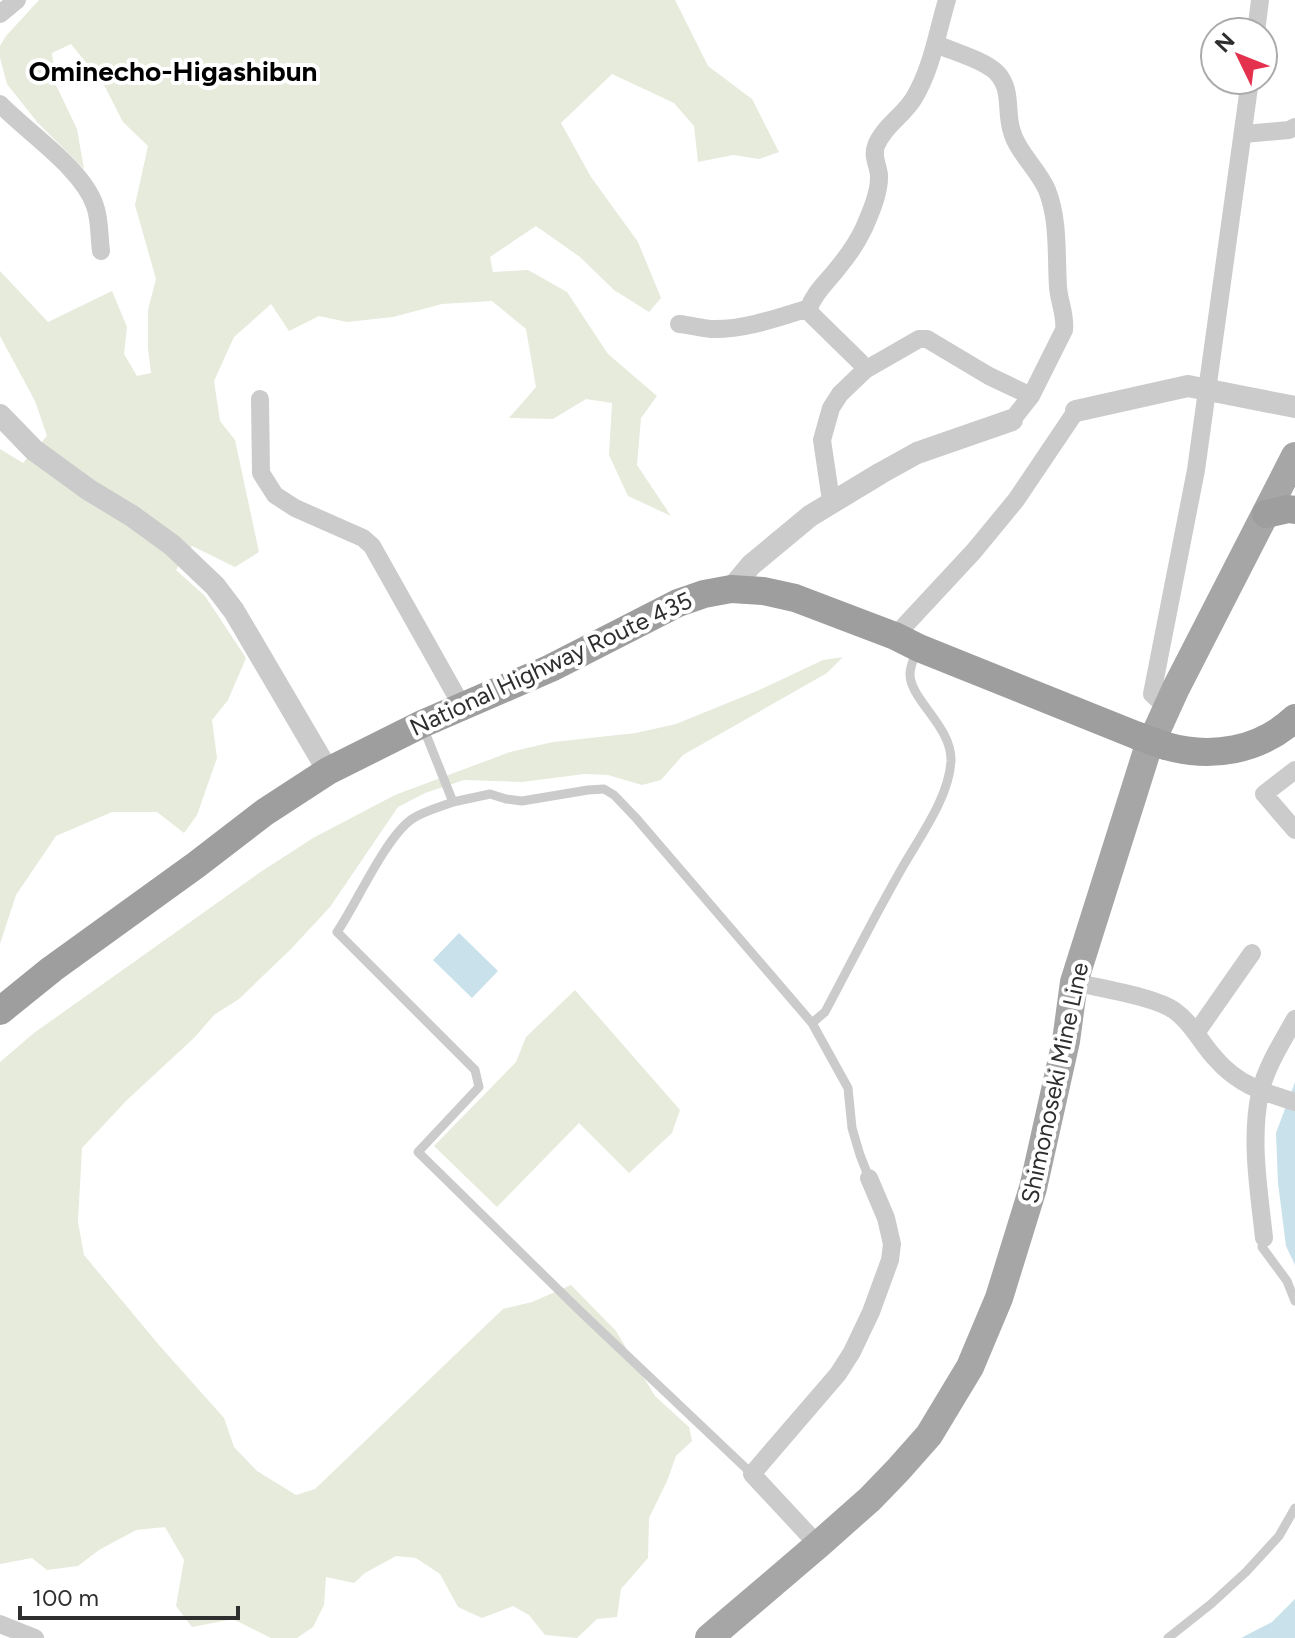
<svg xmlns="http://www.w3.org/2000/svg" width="1295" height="1638" font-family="Figtree,sans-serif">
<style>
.green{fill:#e6ebdc}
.water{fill:#c8e1eb}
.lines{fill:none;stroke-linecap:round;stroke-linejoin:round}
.service{stroke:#cbcbcb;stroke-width:9}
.minor{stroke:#cbcbcb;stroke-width:18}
.tertiary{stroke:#cbcbcb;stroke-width:22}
.primary{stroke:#a6a6a6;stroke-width:28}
.trunk{stroke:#9e9e9e;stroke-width:28}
.trunk-bridge{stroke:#9e9e9e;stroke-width:28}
.labels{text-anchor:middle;stroke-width:8;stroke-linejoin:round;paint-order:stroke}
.street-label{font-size:24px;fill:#2e2e2e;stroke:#fff}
.quarter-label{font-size:28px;font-weight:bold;fill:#000;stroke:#fff}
</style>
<rect width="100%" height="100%" fill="#fff"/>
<!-- green -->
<path class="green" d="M39 0H675L708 66 752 99 779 152 759 159 733 155 698 162 694 126 674 103 612 74 561 123 591 177 638 242 661 298 649 312 614 290 580 257 536 226 490 257 493 272 528 270 567 292 608 354 657 396 641 418 637 465 671 516 628 496 609 455 612 403 586 399 553 419 509 418 536 387 526 329 492 301 442 304 393 317 347 322 319 316 289 331 271 304 234 337 214 381 220 421 235 440 259 552 235 567 192 546 176 570 205 596 246 658 228 700 212 720 217 758 197 815 184 833 157 812H112L56 836 16 895 0 944V449L23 463 47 436 35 401 0 336V271L48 322 112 291 127 327 124 354 137 376 151 373 148 348V310L156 279 135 205 148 146 123 122 104 85 71 44 52 53 56 85 77 129 84 169 37 122 7 84 0 58V46L6 36Z
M843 657 827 673 683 755 661 780 642 785 608 775 584 774 522 782 464 780 425 793 398 807 330 907 291 949 239 999 214 1015 195 1037 127 1100 82 1148 78 1222 84 1255 159 1345 224 1418 234 1447 257 1471 296 1495 315 1489 503 1309 532 1302 571 1285 616 1331 655 1396 689 1427 692 1441 676 1456 667 1481 649 1518 648 1558 621 1589 617 1617 597 1619 577 1638 545 1635 529 1615 513 1606 482 1618 458 1607 440 1574 416 1558 396 1556 365 1573 354 1583 326 1577 324 1605 313 1627 297 1638H271L233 1619 192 1627 176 1606 184 1560 165 1527 136 1530 99 1550 78 1566 47 1570 32 1558 0 1564V1062L34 1033 259 873 313 838 395 795 510 752 553 742 636 733 676 724 757 691 823 660Z
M575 990 680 1110 672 1133 629 1173 579 1123 497 1207 434 1146 516 1062 526 1037Z"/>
<!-- water -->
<path class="water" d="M459 933 498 971 472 998 433 960Z
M1295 1082V1265L1286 1246 1278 1183 1276 1133Z
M1295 1599V1638H1241L1272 1622Z"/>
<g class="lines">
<!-- service -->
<path class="service" d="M423 727 453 802 490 794 506 799 522 801 588 790 604 789 614 795 636 818 812 1023 848 1088 852 1128 860 1155 869 1178
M453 802C440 807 424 811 412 819 385 838 357 903 337 932L475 1070 479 1087 418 1152 579 1310 752 1474
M812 1023 825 1012C849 967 872 921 897 877 915 843 949 800 951 761 952 726 910 700 910 674 910 666 914 658 917 651
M1264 1238 1262 1247 1287 1281 1295 1301
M1168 1638 1211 1604 1246 1572 1279 1536 1295 1508"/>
<!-- minor -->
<path class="minor" d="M0 14 17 0
M1256 32 1260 0
M936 44C954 52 984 60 997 73 1013 90 1005 112 1012 132 1018 153 1038 169 1047 190 1059 220 1056 255 1058 287 1059 302 1066 315 1064 330L1031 396 1012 420
M0 104C28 133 83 169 95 206 100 219 99 237 101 251
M1244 134 1289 130 1295 127
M679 324C690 325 700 328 711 329 744 330 777 318 809 308
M865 370 919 339H927L989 376 1031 396
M260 399 261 473 275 495 295 508 363 538 372 546 462 706
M834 502 830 494 822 440 831 408 840 394 865 370 860 362 812 315 809 308C814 293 827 282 837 269 847 257 857 243 864 228 870 214 880 192 879 175 878 165 872 156 876 146 883 127 904 115 914 98 932 68 937 33 947 0
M895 636 974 551 1016 500 1076 411
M1167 708 1152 694 1196 470 1250 80
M1295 770 1264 794 1295 830
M1074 982C1098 988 1157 997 1175 1011 1192 1023 1201 1043 1215 1058 1238 1085 1263 1092 1295 1102
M1196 1033 1252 953
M1264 1238C1259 1190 1250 1141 1260 1093 1266 1067 1282 1042 1295 1019
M818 1545 752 1474 838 1374 852 1352 871 1312 890 1260 892 1244 886 1218 869 1178
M0 1624 35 1638"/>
<!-- tertiary -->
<path class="tertiary" d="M1076 411 1188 386 1295 407
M0 415 34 450 89 490 132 516 172 545 215 586 234 611 328 771
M731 589 751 565 810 516 881 473 917 453 1012 420"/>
<!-- primary -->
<path class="primary" d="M709 1638 818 1545 870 1499 898 1470 929 1435 970 1367 999 1298 1033 1188 1066 1041 1074 982 1146 754 1176 688 1295 456"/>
<!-- trunk -->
<path class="trunk" d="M1266 514 1288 509 1295 510
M1166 746C1211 759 1260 751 1295 718
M0 1011 52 969 196 865 265 812 328 771 422 724 551 668 678 603 704 594 731 589 763 591 795 598 895 636 919 648 1138 736"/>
<!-- trunk-bridge -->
<path class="trunk-bridge" d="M1138 736 1166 746"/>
</g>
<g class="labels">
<!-- street labels -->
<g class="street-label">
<text transform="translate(551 664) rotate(-25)" y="8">National Highway Route 435</text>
<text transform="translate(1055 1083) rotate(-78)" y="8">Shimonoseki Mine Line</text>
</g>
<!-- quarter labels -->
<g class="quarter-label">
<text x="173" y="81">Ominecho-Higashibun</text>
</g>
</g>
<!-- north arrow -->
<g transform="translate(1239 56) rotate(313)"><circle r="38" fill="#ffffff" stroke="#ababab" stroke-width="2"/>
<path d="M0-6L14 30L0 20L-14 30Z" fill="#e4314e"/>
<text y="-12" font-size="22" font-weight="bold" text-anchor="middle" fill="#2e2e2e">N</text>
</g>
<!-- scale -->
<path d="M20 1606v12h218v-12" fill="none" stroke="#2e2e2e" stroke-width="4"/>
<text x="32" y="1606" font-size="24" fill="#2e2e2e" stroke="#ffffff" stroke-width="6" paint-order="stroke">100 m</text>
</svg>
